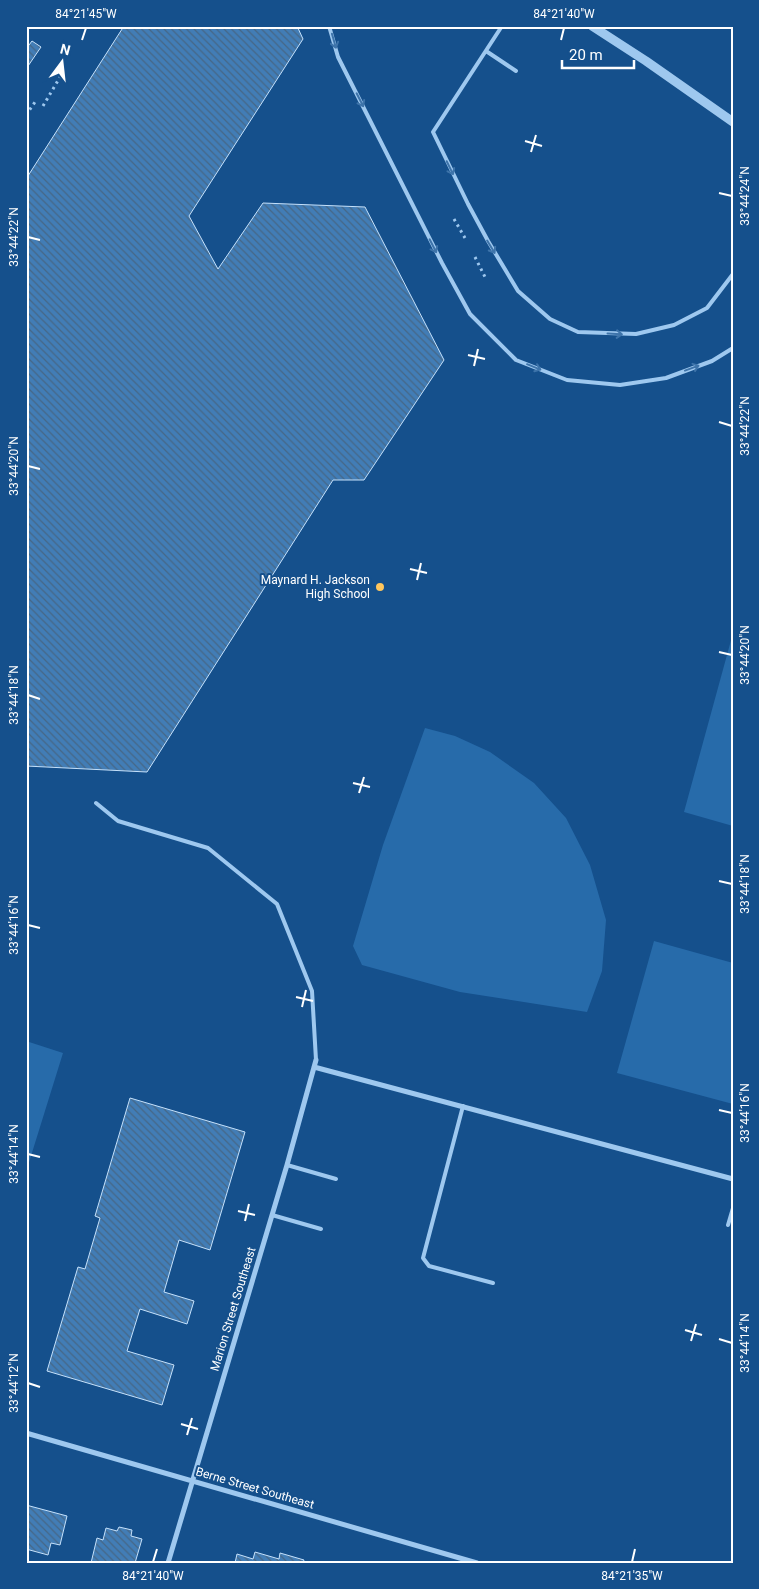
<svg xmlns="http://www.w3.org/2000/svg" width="759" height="1589" font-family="Roboto,sans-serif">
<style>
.green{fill:#276baa}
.building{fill:url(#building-back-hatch);stroke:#c5e1fb}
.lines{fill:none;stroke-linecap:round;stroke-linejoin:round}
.path{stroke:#9ec8ef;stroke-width:3;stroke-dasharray:2.5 4;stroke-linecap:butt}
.service{stroke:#9ec8ef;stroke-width:4}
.minor{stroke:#9ec8ef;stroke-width:5}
.tertiary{stroke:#9ec8ef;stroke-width:9}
.oneway{stroke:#3e74aa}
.ticks{fill:none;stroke:#fff;stroke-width:2}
.poi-dot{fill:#ffc65d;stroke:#15508c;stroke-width:2}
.labels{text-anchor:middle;stroke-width:4;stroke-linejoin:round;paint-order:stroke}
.poi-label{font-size:12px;fill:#fff;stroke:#15508c;text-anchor:end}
.street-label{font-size:12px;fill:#fff;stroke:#15508c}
.neatline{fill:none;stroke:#fff;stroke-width:2}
.ticks-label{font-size:12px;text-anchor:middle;fill:#fff}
</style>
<defs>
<pattern id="building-back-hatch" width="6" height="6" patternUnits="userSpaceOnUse" patternTransform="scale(1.25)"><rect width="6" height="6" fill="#427db6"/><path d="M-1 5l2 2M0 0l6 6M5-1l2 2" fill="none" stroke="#466786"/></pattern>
</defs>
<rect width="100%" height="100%" fill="#15508c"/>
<!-- green -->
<path class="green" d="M733 633V826L684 812Z
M425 728 455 736 490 752 534 783 566 818 590 865 606 920 602 971 587 1012 460 992 362 965 353 946 383 845Z
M654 941 733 963V1104L617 1073Z
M26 1041 63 1053 26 1172Z"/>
<!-- building -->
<path class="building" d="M124 26H297L303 39 189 216 218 269 263 203 365 207 444 360 364 480H333L147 772 26 766V179Z
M32 41 41 47 26 69V49Z
M130 1098 245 1132 210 1250 179 1240 164 1292 194 1301 187 1324 140 1309 127 1351 174 1365 162 1405 47 1371 78 1267 85 1269 100 1218 95 1216Z
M26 1505 67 1516 60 1545 51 1543 48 1555 26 1549Z
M119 1527 132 1530 131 1536 142 1539 135 1563H91L97 1538 103 1540 106 1528 117 1531Z
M255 1552 279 1559 280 1553 304 1560 303 1563H235L237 1554 253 1559Z"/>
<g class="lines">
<!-- path -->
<path class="path" d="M26 32 31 26
M43 106 63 72
M26 115 35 102
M454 219 465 238
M475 257 485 277"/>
<!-- service -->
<path class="service" d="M329 26 338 57 442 263 470 314 516 360 567 380 620 385 666 378 712 361 733 348
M502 26 433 132 468 204 488 241 518 291 550 319 578 332 636 334 674 325 707 308 733 274
M486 51 516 71
M96 803 118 821 208 848 277 904 312 991 316 1060
M463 1106 423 1258 429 1266 493 1283
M287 1165 336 1179
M272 1215 321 1229
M728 1225 733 1208"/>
<!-- minor -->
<path class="minor" d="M314 1067 733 1179
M26 1433 477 1563
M168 1563 287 1165 316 1060"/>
<!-- tertiary -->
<path class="tertiary" d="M592 26 646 61 733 122"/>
</g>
<!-- one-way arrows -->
<defs><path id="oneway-shaft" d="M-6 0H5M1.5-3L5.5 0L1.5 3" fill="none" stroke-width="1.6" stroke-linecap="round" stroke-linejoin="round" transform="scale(1.25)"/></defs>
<g class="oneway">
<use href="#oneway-shaft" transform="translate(334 41) rotate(74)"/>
<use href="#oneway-shaft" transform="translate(360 100) rotate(63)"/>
<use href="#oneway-shaft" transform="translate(450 168) rotate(64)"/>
<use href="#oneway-shaft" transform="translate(433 246) rotate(63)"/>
<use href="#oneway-shaft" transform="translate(491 247) rotate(59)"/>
<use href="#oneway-shaft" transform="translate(615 334) rotate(3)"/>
<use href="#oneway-shaft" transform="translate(534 367) rotate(22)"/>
<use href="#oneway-shaft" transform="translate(692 368) rotate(-20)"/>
</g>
<!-- ticks -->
<path class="ticks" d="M82 40 86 28M561 40 564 28M525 141 542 146M531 152 536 135M719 193 732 196M28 237 40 240M468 355 485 359M474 366 478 349M719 422 732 426M28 466 40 469M410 569 427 573M417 580 421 563M719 652 732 655M28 695 40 699M353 783 370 787M359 793 364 777M719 881 732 884M28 925 40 928M296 997 313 1001M302 1007 306 990M719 1110 732 1113M28 1154 40 1157M238 1211 255 1215M245 1221 249 1204M685 1330 702 1335M719 1339 732 1343M691 1341 696 1324M28 1383 40 1387M181 1424 198 1429M187 1435 192 1418M153 1562 157 1549M632 1562 635 1549"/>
<!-- markers -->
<circle class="poi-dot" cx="380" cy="587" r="5"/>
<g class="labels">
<!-- poi labels -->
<g class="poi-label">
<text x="370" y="584">Maynard H. Jackson<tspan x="370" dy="14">High School</tspan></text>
</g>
<!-- street labels -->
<g class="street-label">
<text transform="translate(233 1309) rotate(-73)" y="4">Marion Street Southeast</text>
<text transform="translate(255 1488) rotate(16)" y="4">Berne Street Southeast</text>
</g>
</g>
<!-- border -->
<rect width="759" height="1589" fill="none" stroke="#15508c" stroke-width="55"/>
<!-- north arrow -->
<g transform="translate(62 62) rotate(15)" stroke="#15508c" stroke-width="4" paint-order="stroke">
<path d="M0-4L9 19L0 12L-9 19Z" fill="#ffffff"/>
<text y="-8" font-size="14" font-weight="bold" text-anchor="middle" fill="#ffffff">N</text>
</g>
<!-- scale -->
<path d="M562 60v8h72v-8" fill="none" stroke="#ffffff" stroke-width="2.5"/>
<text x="569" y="60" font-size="15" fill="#ffffff" stroke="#15508c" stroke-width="4" paint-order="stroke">20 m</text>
<rect x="28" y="28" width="704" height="1534" class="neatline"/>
<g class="ticks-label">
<text x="86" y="18">84°21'45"W</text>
<text x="564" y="18">84°21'40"W</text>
<text transform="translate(745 196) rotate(-90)" y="4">33°44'24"N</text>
<text transform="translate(14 237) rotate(-90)" y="4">33°44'22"N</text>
<text transform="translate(745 426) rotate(-90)" y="4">33°44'22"N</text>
<text transform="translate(14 466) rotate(-90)" y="4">33°44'20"N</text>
<text transform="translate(745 655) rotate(-90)" y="4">33°44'20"N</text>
<text transform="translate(14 695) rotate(-90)" y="4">33°44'18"N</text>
<text transform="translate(745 884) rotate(-90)" y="4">33°44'18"N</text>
<text transform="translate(14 925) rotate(-90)" y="4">33°44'16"N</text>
<text transform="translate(745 1113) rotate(-90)" y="4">33°44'16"N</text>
<text transform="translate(14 1154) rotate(-90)" y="4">33°44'14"N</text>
<text transform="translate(745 1343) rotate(-90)" y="4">33°44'14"N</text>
<text transform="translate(14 1383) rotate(-90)" y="4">33°44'12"N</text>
<text x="153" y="1580">84°21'40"W</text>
<text x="632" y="1580">84°21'35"W</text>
</g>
</svg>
